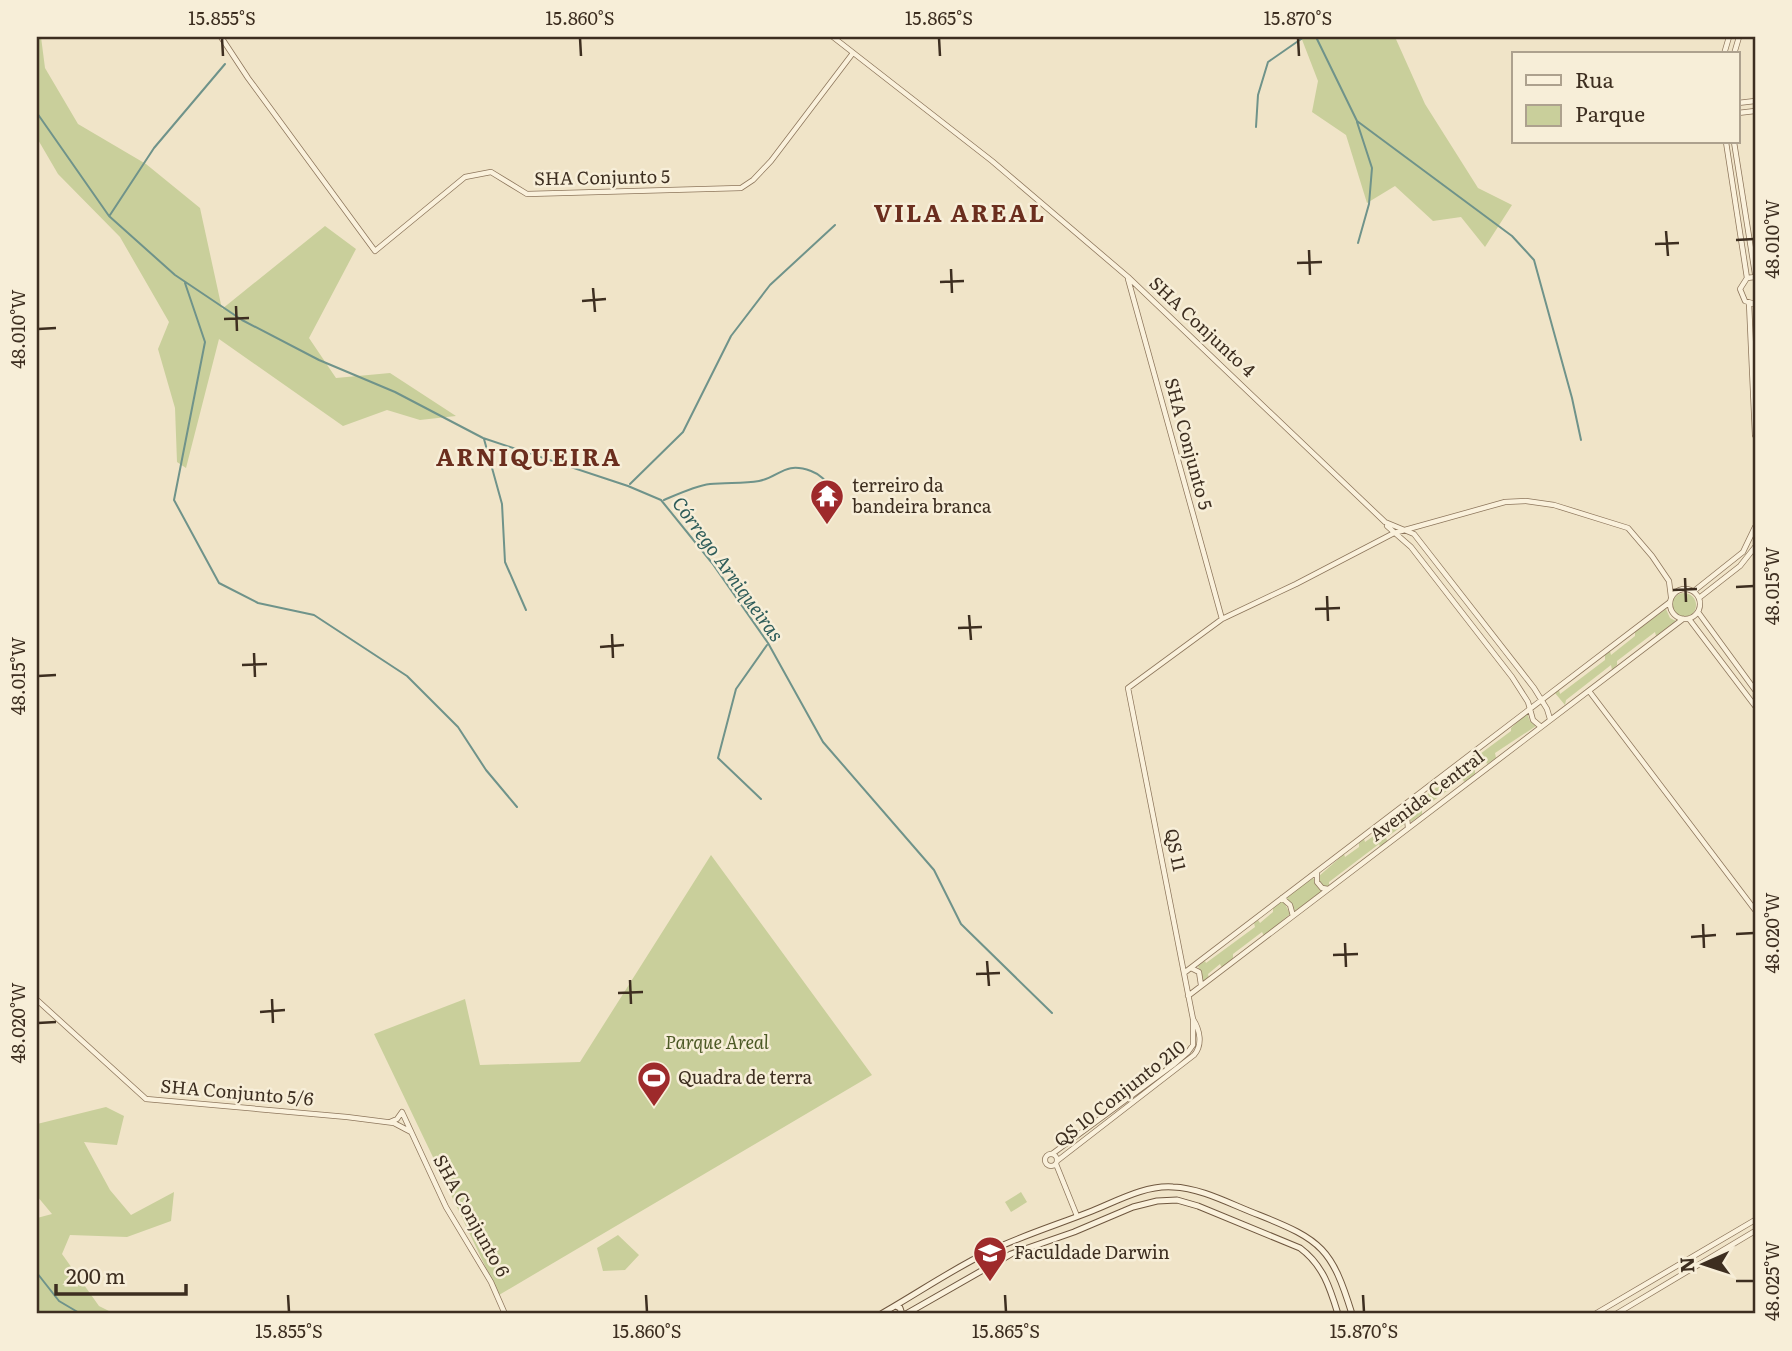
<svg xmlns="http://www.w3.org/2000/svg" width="1792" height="1351" font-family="Literata,serif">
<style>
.green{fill:#c9cf9b}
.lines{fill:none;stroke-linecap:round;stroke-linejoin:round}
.stream{stroke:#6f938a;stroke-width:2}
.tertiary-casing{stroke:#8d765c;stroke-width:6}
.secondary-casing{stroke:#6f573f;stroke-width:7}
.tertiary{stroke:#faf1dc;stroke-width:4.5}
.secondary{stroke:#faf1dc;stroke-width:5}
.ticks{fill:none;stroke:#3d2e20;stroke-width:2.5}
.labels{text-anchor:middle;stroke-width:5;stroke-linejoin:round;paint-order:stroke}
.street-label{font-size:18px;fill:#3d2e20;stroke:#f7eed8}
.poi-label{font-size:18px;fill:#3d2e20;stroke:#f7eed8;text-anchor:start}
.park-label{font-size:18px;font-style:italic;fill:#4d5a26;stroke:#f7eed8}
.water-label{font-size:19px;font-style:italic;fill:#2f5d5a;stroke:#f7eed8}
.district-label{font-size:24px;font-weight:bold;letter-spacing:2px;fill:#6b2e1e;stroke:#f7eed8}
.neatline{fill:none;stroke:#3d2e20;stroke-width:2.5}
.ticks-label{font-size:18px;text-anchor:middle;fill:#3d2e20}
</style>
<rect width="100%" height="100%" fill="#f0e4c8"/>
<!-- green -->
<path class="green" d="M37 37H41L45 68 78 124 146 164 200 208 222 309 325 226 356 249 309 338 336 378 390 373 456 416 420 420 387 410 343 426 219 339 186 468 177 462 175 408 158 349 169 322 120 237 58 174 37 138Z
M1301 37H1395L1425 104 1478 188 1512 205 1485 247 1461 217 1433 221 1395 186 1367 203 1346 135 1312 112 1318 81Z
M1672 605a12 12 0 1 1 24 0a12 12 0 1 1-24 0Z
M1666 609 1670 618 1676 621 1656 636 1655 632 1617 661V665L1612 670 1611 665 1566 700 1565 705 1555 693 1559 690 1560 694 1605 660V655L1610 651 1611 655 1635 636V632Z
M1527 713 1530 721 1536 726 1495 753 1496 758 1487 764 1486 761 1475 770V774L1464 782 1463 779 1422 809V814L1411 822 1409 815 1402 810 1408 805 1409 808 1472 761 1473 756 1480 750V754L1511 731V728Z
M1399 813 1404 817 1406 823 1386 838 1388 842 1380 847 1379 844 1329 882V885L1326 887 1320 883 1318 877 1344 854 1345 857 1359 847V843L1364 839 1365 842 1375 835 1378 828 1379 832 1389 824V820Z
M711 855 872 1075 499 1295 374 1034 465 999 480 1065 580 1062Z
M1313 878 1322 891 1295 911 1286 897Z
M1283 900 1290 914 1264 936 1262 932 1233 954V958L1222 968 1220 964 1208 974 1209 978 1203 982 1198 966 1205 961 1206 963 1255 927 1254 923 1258 920 1260 923 1273 912V908Z
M106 1107 124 1116 117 1145 84 1142 110 1190 131 1215 174 1192 171 1221 127 1237 70 1235 62 1254 99 1306 115 1314H37V1218L52 1214 37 1196V1124Z
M1021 1192 1027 1202 1011 1212 1005 1202Z
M618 1235 639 1255 625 1270 603 1271 597 1248Z"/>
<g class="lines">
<!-- stream -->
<path class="stream" d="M1316 37 1357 121 1512 236 1534 260 1572 398 1581 440
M37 113 109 216 175 275 242 320 319 360 395 392 483 438 628 486 661 500 712 563 768 643 823 742 934 870 961 924 1052 1013
M1357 122 1372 168 1369 204 1358 243
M1256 127 1258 95 1268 62 1304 37
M110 215 154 148 225 64
M185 283 205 342 174 500 219 583 258 603 314 615 407 676 458 727 486 770 517 807
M484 439 502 504 505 562 526 610
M630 484 683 432 731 336 770 285 835 225
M664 500C678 494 695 486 710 484 726 482 743 484 759 481 780 477 784 461 811 471 825 476 828 486 837 497
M761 799 718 758 736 689 767 645
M37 1273 59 1301 81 1314"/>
<!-- tertiary casing -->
<g class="tertiary-casing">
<path id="tertiary" d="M221 37 248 78 375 251 465 177 491 172 527 194 741 188 753 180 771 161 853 53
M833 37 992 161 1128 277 1385 522 1414 534 1534 688 1547 709 1550 719
M1724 54 1729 37
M1734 54 1739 37
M1738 103 1755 101
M1738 113 1755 111
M1726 142 1747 278
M1734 142 1755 274
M1755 277 1747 278 1740 289 1745 301 1755 304
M1128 279 1222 619
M1749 303 1755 435
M1387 526 1411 547 1512 677 1528 702 1533 720 1540 726
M1670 604a15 15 0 1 1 30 0a15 15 0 1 1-30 0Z
M1694 591 1743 552 1755 527
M1699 598 1740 566 1755 547
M1698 612 1755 690
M1689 619 1755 706
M1589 691 1755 910
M1399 810 1407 818 1408 828
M1317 872V882L1322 888 1328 889
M1282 898 1290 905 1293 916
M1191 968 1199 972 1201 985
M1184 973 1670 602
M1188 996 1683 619
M37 1000 146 1099 347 1117 394 1123 411 1132
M390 1122 397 1119 402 1112 446 1207 491 1282 505 1314
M1052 1154 1173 1065 1188 1052 1193 1045V1019L1128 688 1222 619 1296 584 1394 533 1505 502 1526 501 1554 505 1628 528 1652 556 1669 581 1671 597
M1045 1160a6 6 0 1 1 12 0a6 6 0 1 1-12 0Z
M1057 1161 1194 1055C1203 1045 1200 1030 1193 1019
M1056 1164 1077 1216
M1595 1314 1755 1220
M1616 1314 1755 1231"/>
</g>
<!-- secondary casing -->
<g class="secondary-casing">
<path id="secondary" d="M896 1306 900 1308 902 1314
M881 1314C918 1293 954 1268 992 1250 1024 1235 1059 1224 1092 1211 1117 1201 1145 1185 1173 1187 1202 1188 1232 1205 1259 1215 1322 1240 1332 1249 1352 1314
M906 1314 1011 1254 1074 1232 1133 1207 1157 1201 1177 1200 1198 1206 1300 1248C1323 1265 1330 1288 1338 1314"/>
</g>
<!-- tertiary -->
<use href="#tertiary" class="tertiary"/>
<!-- secondary -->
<use href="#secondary" class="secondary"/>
</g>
<!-- ticks -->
<path class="ticks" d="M222 38 223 56M580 38 581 56M939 38 940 56M1298 38 1299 56M1666 231 1668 256M1736 240 1754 239M1655 244 1679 243M1309 250 1310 275M1297 263 1322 262M951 269 952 293M940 282 964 281M593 288 595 312M582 301 606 299M236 306 237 331M224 319 249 318M38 329 56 328M1685 578 1686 602M1736 587 1754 586M1673 590 1697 589M1327 596 1328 621M1315 609 1340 608M969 615 971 640M958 628 982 627M612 634 613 658M600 647 624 645M254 653 255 677M242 665 267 664M38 676 56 675M1703 924 1704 948M1736 934 1754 933M1691 937 1716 935M1345 943 1346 967M1333 955 1358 954M987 961 989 986M976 974 1000 973M630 980 631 1004M618 993 643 992M272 999 273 1023M260 1012 285 1010M38 1023 56 1022M1736 1281H1754M288 1295 289 1312M646 1295 647 1312M1005 1295 1006 1312M1363 1295 1364 1312"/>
<!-- icons -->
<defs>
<g id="temple-pin" transform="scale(1.75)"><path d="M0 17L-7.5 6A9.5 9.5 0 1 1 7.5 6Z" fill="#9e2a2b" stroke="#f7eed8"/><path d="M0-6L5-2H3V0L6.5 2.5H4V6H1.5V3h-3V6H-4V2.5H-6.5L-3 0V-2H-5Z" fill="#fff"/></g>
<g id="stadium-pin" transform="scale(1.75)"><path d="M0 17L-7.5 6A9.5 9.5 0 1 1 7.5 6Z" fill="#9e2a2b" stroke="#f7eed8"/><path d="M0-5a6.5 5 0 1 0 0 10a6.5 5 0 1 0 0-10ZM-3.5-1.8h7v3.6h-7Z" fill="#fff"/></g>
<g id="university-pin" transform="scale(1.75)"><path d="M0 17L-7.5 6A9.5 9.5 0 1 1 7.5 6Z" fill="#9e2a2b" stroke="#f7eed8"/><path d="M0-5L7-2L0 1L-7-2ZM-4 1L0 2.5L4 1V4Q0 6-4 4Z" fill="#fff"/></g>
</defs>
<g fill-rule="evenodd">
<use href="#temple-pin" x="827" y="496"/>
<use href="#stadium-pin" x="654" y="1078"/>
<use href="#university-pin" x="990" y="1253"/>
</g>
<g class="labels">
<!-- street labels -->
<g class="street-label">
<text transform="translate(602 178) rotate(-1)" y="6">SHA Conjunto 5</text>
<text transform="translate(1202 327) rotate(43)" y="6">SHA Conjunto 4</text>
<text transform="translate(1188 444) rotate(75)" y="6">SHA Conjunto 5</text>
<text transform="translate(1427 796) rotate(-37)" y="6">Avenida Central</text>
<text transform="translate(1175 850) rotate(78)" y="6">QS 11</text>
<text transform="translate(237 1093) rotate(5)" y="6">SHA Conjunto 5/6</text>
<text transform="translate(1120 1094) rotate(-38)" y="6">QS 10 Conjunto 210</text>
<text transform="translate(471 1216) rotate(61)" y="6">SHA Conjunto 6</text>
</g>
<!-- poi labels -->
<g class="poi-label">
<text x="852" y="492">terreiro da<tspan x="852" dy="21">bandeira branca</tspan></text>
<text x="678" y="1084">Quadra de terra</text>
<text x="1014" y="1259">Faculdade Darwin</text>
</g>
<!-- park labels -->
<g class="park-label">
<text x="717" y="1049">Parque Areal</text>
</g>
<!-- water labels -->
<g class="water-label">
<text transform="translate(728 569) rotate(54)" y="7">Córrego Arniqueiras</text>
</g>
<!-- district labels -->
<g class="district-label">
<text x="960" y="222">VILA AREAL</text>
<text x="529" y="466">ARNIQUEIRA</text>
</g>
</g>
<!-- border -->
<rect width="1792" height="1351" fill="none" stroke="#f7eed8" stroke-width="77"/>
<!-- legend -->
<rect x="1512" y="52" width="228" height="91" fill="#f7eed8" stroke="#ada18e" stroke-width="2"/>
<rect x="1526" y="75" width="35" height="10" fill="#faf1dc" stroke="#ada18e" stroke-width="2"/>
<text x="1575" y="88" font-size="21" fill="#3d2e20">Rua</text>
<rect x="1526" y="105" width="35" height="21" fill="#c9cf9b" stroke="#ada18e" stroke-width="2"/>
<text x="1575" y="122" font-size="21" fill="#3d2e20">Parque</text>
<!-- north arrow -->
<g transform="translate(1704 1264) rotate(267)" stroke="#f7eed8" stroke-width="5" paint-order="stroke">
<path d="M0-5L12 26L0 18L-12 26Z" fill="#3d2e20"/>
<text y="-10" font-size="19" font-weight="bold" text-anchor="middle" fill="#3d2e20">N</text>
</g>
<!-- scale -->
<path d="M56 1284v10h130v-10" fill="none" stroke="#3d2e20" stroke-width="3.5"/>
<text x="66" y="1284" font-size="21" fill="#3d2e20" stroke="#f7eed8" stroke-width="5" paint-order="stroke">200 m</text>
<rect x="38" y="38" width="1716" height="1274" class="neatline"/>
<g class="ticks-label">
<text x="222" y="25">15.855°S</text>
<text x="580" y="25">15.860°S</text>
<text x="939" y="25">15.865°S</text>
<text x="1298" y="25">15.870°S</text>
<text transform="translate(1773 239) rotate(-90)" y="6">48.010°W</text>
<text transform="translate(19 329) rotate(-90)" y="6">48.010°W</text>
<text transform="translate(1773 586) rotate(-90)" y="6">48.015°W</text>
<text transform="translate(19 676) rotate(-90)" y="6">48.015°W</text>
<text transform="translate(1773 933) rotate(-90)" y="6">48.020°W</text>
<text transform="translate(19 1023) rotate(-90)" y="6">48.020°W</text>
<text transform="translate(1773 1281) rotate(-90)" y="6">48.025°W</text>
<text x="289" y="1338">15.855°S</text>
<text x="647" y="1338">15.860°S</text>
<text x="1006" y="1338">15.865°S</text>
<text x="1364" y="1338">15.870°S</text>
</g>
</svg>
